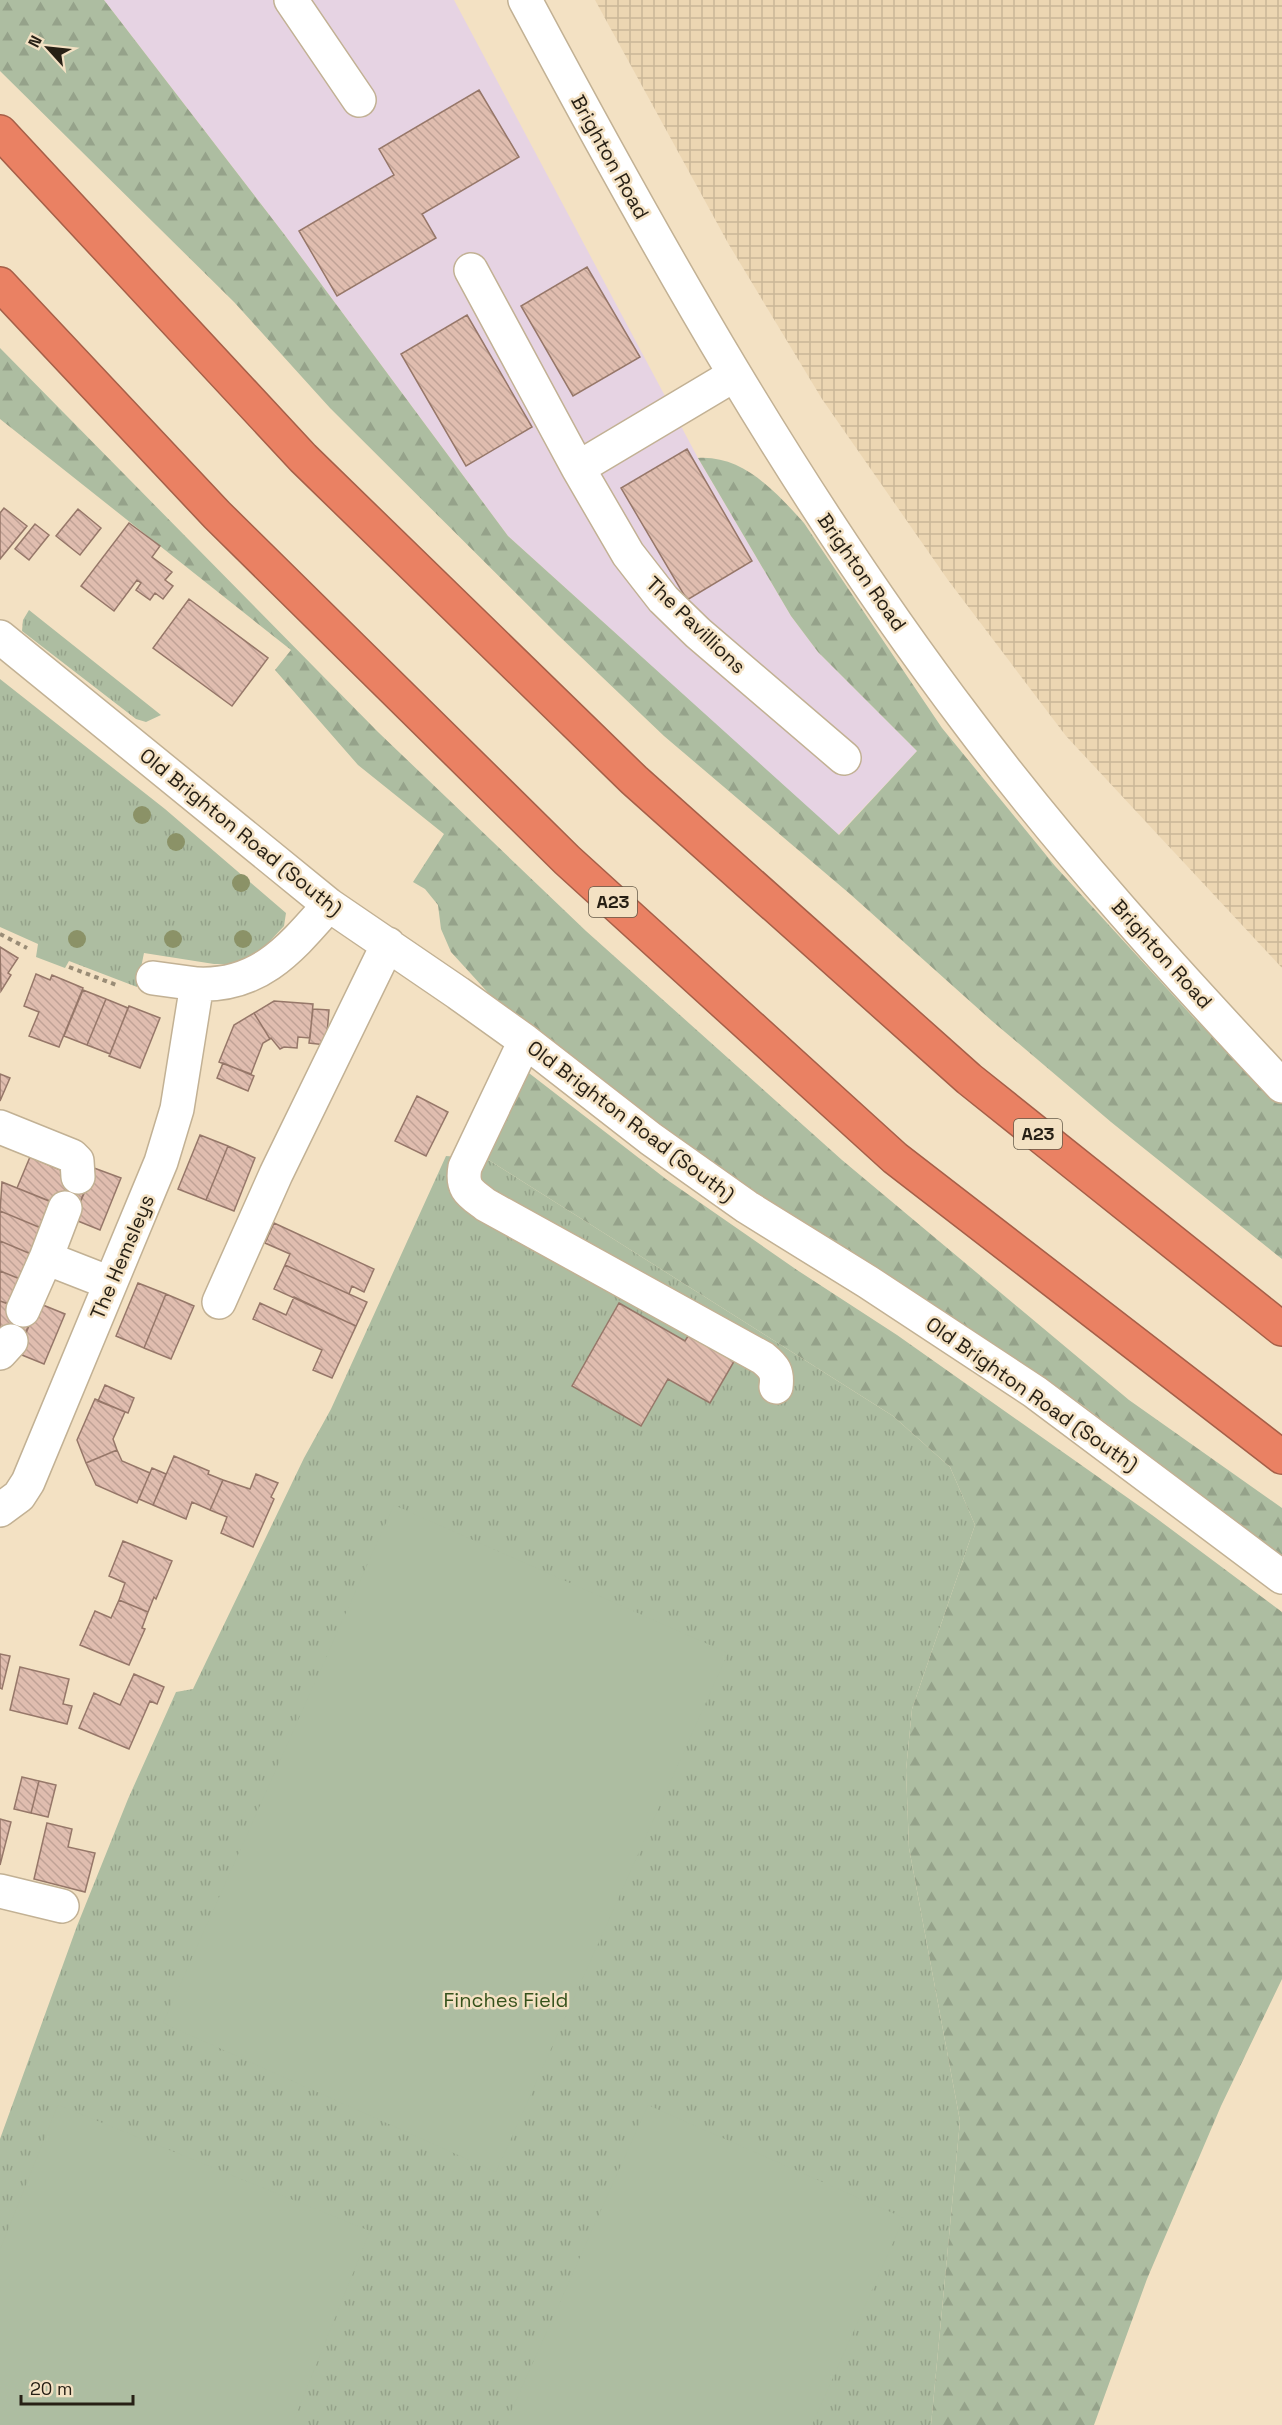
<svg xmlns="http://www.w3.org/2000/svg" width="1282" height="2425" font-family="'Space Grotesk',sans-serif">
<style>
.commercial{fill:#e6d3e3}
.industrial{fill:url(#industrial-grid)}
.grass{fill:url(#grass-tufts)}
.forest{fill:url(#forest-firs)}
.garden{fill:#adbda1}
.building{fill:url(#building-back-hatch);stroke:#967769;stroke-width:1.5}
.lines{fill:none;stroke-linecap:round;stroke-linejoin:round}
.minor-casing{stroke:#c2b194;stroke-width:36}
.highway-casing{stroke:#a65f48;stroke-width:36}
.path{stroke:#998c76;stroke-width:4;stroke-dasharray:4.5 4.5;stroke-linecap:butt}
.minor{stroke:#fff;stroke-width:33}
.highway{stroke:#ea8163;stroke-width:33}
.tree{fill:#8b9267}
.labels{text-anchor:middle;stroke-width:5;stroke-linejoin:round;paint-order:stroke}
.shield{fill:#f3e1c3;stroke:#645a49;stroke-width:1.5}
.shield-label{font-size:18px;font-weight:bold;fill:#272015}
.street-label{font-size:20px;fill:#272015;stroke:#f3e1c3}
.park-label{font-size:20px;fill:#36521c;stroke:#f3e1c3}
</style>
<defs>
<pattern id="industrial-grid" width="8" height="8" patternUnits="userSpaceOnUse" patternTransform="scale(1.5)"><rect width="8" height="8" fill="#ecd6b2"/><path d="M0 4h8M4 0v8" fill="none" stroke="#cab798"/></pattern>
<pattern id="grass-tufts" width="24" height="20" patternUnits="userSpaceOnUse" patternTransform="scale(1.5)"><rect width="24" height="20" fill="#adbda1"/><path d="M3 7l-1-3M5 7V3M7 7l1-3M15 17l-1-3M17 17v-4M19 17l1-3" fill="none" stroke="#95a28a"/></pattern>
<pattern id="forest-firs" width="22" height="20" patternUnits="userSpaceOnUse" patternTransform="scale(1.5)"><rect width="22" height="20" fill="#adbda1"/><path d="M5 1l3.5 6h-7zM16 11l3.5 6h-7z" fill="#95a28a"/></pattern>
<pattern id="building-back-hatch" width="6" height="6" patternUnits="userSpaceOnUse" patternTransform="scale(1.5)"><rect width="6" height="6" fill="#e0bdaf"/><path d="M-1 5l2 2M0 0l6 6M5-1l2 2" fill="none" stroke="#c0a296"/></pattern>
</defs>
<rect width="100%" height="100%" fill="#f3e1c3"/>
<!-- commercial -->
<path class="commercial" d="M104 0H454L698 458 791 616 818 652 917 751 838 835 508 536 284 234Z"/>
<!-- industrial -->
<path class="industrial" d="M595 0H1282V968L1066 736 948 580 822 399 728 243Z"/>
<!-- grass -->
<path class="grass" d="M29 610 161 715 146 722 136 719 22 631 23 620Z
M0 679 165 809 286 913 284 926 270 941 276 948 235 964H214L144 953 137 987 69 961 65 968 36 957 38 944 0 927Z
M446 1156 487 1159 893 1416 950 1467 975 1525 912 1709 906 1770 909 1848 960 2121 931 2425H0V2139L77 1926 128 1799 176 1692 193 1689 304 1458 331 1409Z"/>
<!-- forest -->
<path class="forest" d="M0 0H104L284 234 508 536 839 835 917 751 818 652 791 616 698 458C743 455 776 492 804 523L942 728 1055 866 1193 1017 1282 1104V1259L1111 1122 992 1021 850 894 664 736 558 635 330 408 234 302 0 71Z
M0 348 378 732 586 931 842 1160 1129 1400 1282 1508V1557L1081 1404 948 1316 760 1197 614 1092 492 997 451 952 441 929 438 905 425 889 413 882 444 834 358 765 275 670 291 650 0 419Z
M525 1070 666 1179 797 1270 897 1335 1152 1515 1282 1612V1979L1221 2106 1147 2279 1094 2425H931L960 2121 909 1848 906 1770 912 1709 975 1525 950 1467 893 1416 487 1159 501 1119Z"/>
<!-- garden -->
<path class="garden" d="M394 1505 728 1653 496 2172 163 2023Z
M58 2105 370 2231 292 2425H0V2250Z
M648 2105 904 2218 812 2425H505Z"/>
<!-- building -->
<path class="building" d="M479 90 519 157 422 214 436 238 337 296 299 231 394 175 379 149Z
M587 267 640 357 573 396 521 306Z
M467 315 532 427 466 466 401 354Z
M687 449 752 561 687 600 621 488Z
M4 508 27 526 0 559V513Z
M78 509 101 528 80 555 56 536Z
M129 523 160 546 152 557 172 572 165 580 173 586 163 599 155 593 150 600 136 590 141 583 137 580 114 611 81 586Z
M35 524 49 535 29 560 15 549Z
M189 599 268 658 232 706 153 648Z
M0 947 18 958 8 973 11 975 1 991Z
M36 974 50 980 52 975 83 988 59 1047 29 1036 39 1012 24 1006Z
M83 990 106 999 87 1045 64 1036Z
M106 999 128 1008 110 1054 87 1045Z
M274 1001 313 1004 310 1038 298 1037 297 1048 284 1047 280 1049 271 1038 270 1039 254 1013Z
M129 1006 160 1018 140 1068 109 1056Z
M313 1009 329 1010 326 1045 309 1043Z
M254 1013 270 1039 263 1043 251 1074 219 1062 234 1025Z
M223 1063 254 1076 248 1091 217 1078Z
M0 1074 10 1078 0 1101Z
M417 1096 448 1112 426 1156 395 1141Z
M200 1135 228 1146 206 1200 178 1189Z
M228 1146 255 1158 234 1211 206 1200Z
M30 1157 89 1182 76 1212 17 1188Z
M94 1168 121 1178 100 1230 73 1219Z
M2 1182 52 1202 41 1228 0 1211Z
M0 1211 41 1228 31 1254 0 1241Z
M274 1223 374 1269 364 1292 352 1286 349 1294 285 1265 290 1254 265 1243Z
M0 1241 31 1254 20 1279 0 1271Z
M285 1265 367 1302 356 1326 274 1289Z
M0 1271 20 1279 9 1304 0 1301Z
M138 1283 166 1294 144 1348 116 1336Z
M166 1294 194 1306 171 1359 144 1348Z
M294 1297 356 1326 332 1378 313 1370 322 1350 253 1319 260 1303 286 1315Z
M0 1301 34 1314 21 1345 0 1337Z
M38 1303 65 1314 44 1364 17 1353Z
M619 1303 685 1341 690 1333 736 1358 710 1403 668 1379 641 1426 572 1386Z
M105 1385 134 1398 128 1413 98 1401Z
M95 1399 125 1412 113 1439 117 1450 86 1463 77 1440Z
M117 1450 122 1461 150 1473 137 1503 96 1485 86 1463Z
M174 1456 209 1471 208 1474 223 1480 210 1510 192 1502 186 1519 153 1505Z
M152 1468 166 1474 153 1505 139 1499Z
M256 1474 278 1483 271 1497 274 1499 253 1547 221 1533 227 1517 210 1510 223 1480 250 1489Z
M123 1541 172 1561 156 1599 154 1597 148 1612 119 1600 125 1583 109 1576Z
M119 1600 148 1612 142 1628 145 1629 129 1665 80 1645 95 1611 111 1618Z
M0 1654 10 1656 2 1689 0 1688Z
M20 1667 69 1679 63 1704 72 1706 67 1724 10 1710Z
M134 1674 164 1687 157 1704 150 1701 129 1749 79 1728 94 1693 120 1705Z
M22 1777 39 1781 31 1813 14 1809Z
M39 1781 56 1785 48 1817 31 1813Z
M0 1819 11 1822 0 1865Z
M47 1823 72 1829 68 1847 95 1853 85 1892 34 1879Z"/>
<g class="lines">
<!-- minor casing -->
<g class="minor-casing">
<path id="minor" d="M291 0 359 100
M525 0C658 249 797 497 968 722 1064 850 1172 969 1282 1086
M471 270 578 468
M734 375 578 468 628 554 663 599 698 633 844 758
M0 637 329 905 458 993 525 1041 651 1139 747 1207 868 1282 1035 1392 1282 1577
M153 978 197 984
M525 1041 465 1167C461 1189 470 1193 486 1205L763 1358C774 1367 778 1372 776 1387
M0 1127 72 1156 77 1161 78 1177
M46 1258 65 1208
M219 1302 276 1174 388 944
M23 1310 46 1258 110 1283
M0 1353 11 1341
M0 1510 19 1496 28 1482 161 1162 177 1109 197 984C260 987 291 948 329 905
M0 1891 62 1906"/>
</g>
<!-- highway casing -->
<g class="highway-casing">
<path id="highway" d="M0 132 303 458 634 780 969 1079 1282 1329
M0 284 217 515 567 860 895 1158 1282 1457"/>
</g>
<!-- path -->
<path class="path" d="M0 934 27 948
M69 967 119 986"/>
<!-- minor -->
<use href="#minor" class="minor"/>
<!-- highway -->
<use href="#highway" class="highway"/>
</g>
<!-- trees -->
<g class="tree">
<circle cx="142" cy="815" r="9"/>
<circle cx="176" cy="842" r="9"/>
<circle cx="241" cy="883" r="9"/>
<circle cx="77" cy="939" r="9"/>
<circle cx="173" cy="939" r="9"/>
<circle cx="243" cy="939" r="9"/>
</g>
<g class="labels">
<!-- shield labels -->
<g class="shield">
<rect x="589" y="887" width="48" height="30" rx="4.5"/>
<rect x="1014" y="1119" width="48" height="30" rx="4.5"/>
</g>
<g class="shield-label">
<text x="613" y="908">A23</text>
<text x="1038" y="1140">A23</text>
</g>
<!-- street labels -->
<g class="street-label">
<text transform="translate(610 157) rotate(61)" y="7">Brighton Road</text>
<text transform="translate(862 572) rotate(55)" y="7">Brighton Road</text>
<text transform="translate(696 625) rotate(44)" y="7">The Pavillions</text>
<text transform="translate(241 832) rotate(39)" y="7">Old Brighton Road (South)</text>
<text transform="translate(1162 954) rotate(48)" y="7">Brighton Road</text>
<text transform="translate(631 1121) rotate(37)" y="7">Old Brighton Road (South)</text>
<text transform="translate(122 1257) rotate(-67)" y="7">The Hemsleys</text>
<text transform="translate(1032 1394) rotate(35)" y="7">Old Brighton Road (South)</text>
</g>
<!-- park labels -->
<g class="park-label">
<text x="506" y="2007">Finches Field</text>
</g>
</g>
<!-- north arrow -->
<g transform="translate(48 48) rotate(297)" stroke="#f3e1c3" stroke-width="4.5" paint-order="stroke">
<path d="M0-4.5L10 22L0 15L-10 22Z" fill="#272015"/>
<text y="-9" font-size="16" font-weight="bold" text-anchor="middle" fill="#272015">N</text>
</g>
<!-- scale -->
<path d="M21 2395v9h112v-9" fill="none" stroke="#272015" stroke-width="3"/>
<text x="30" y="2395" font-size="18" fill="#272015" stroke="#f3e1c3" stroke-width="4.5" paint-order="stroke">20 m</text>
</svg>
